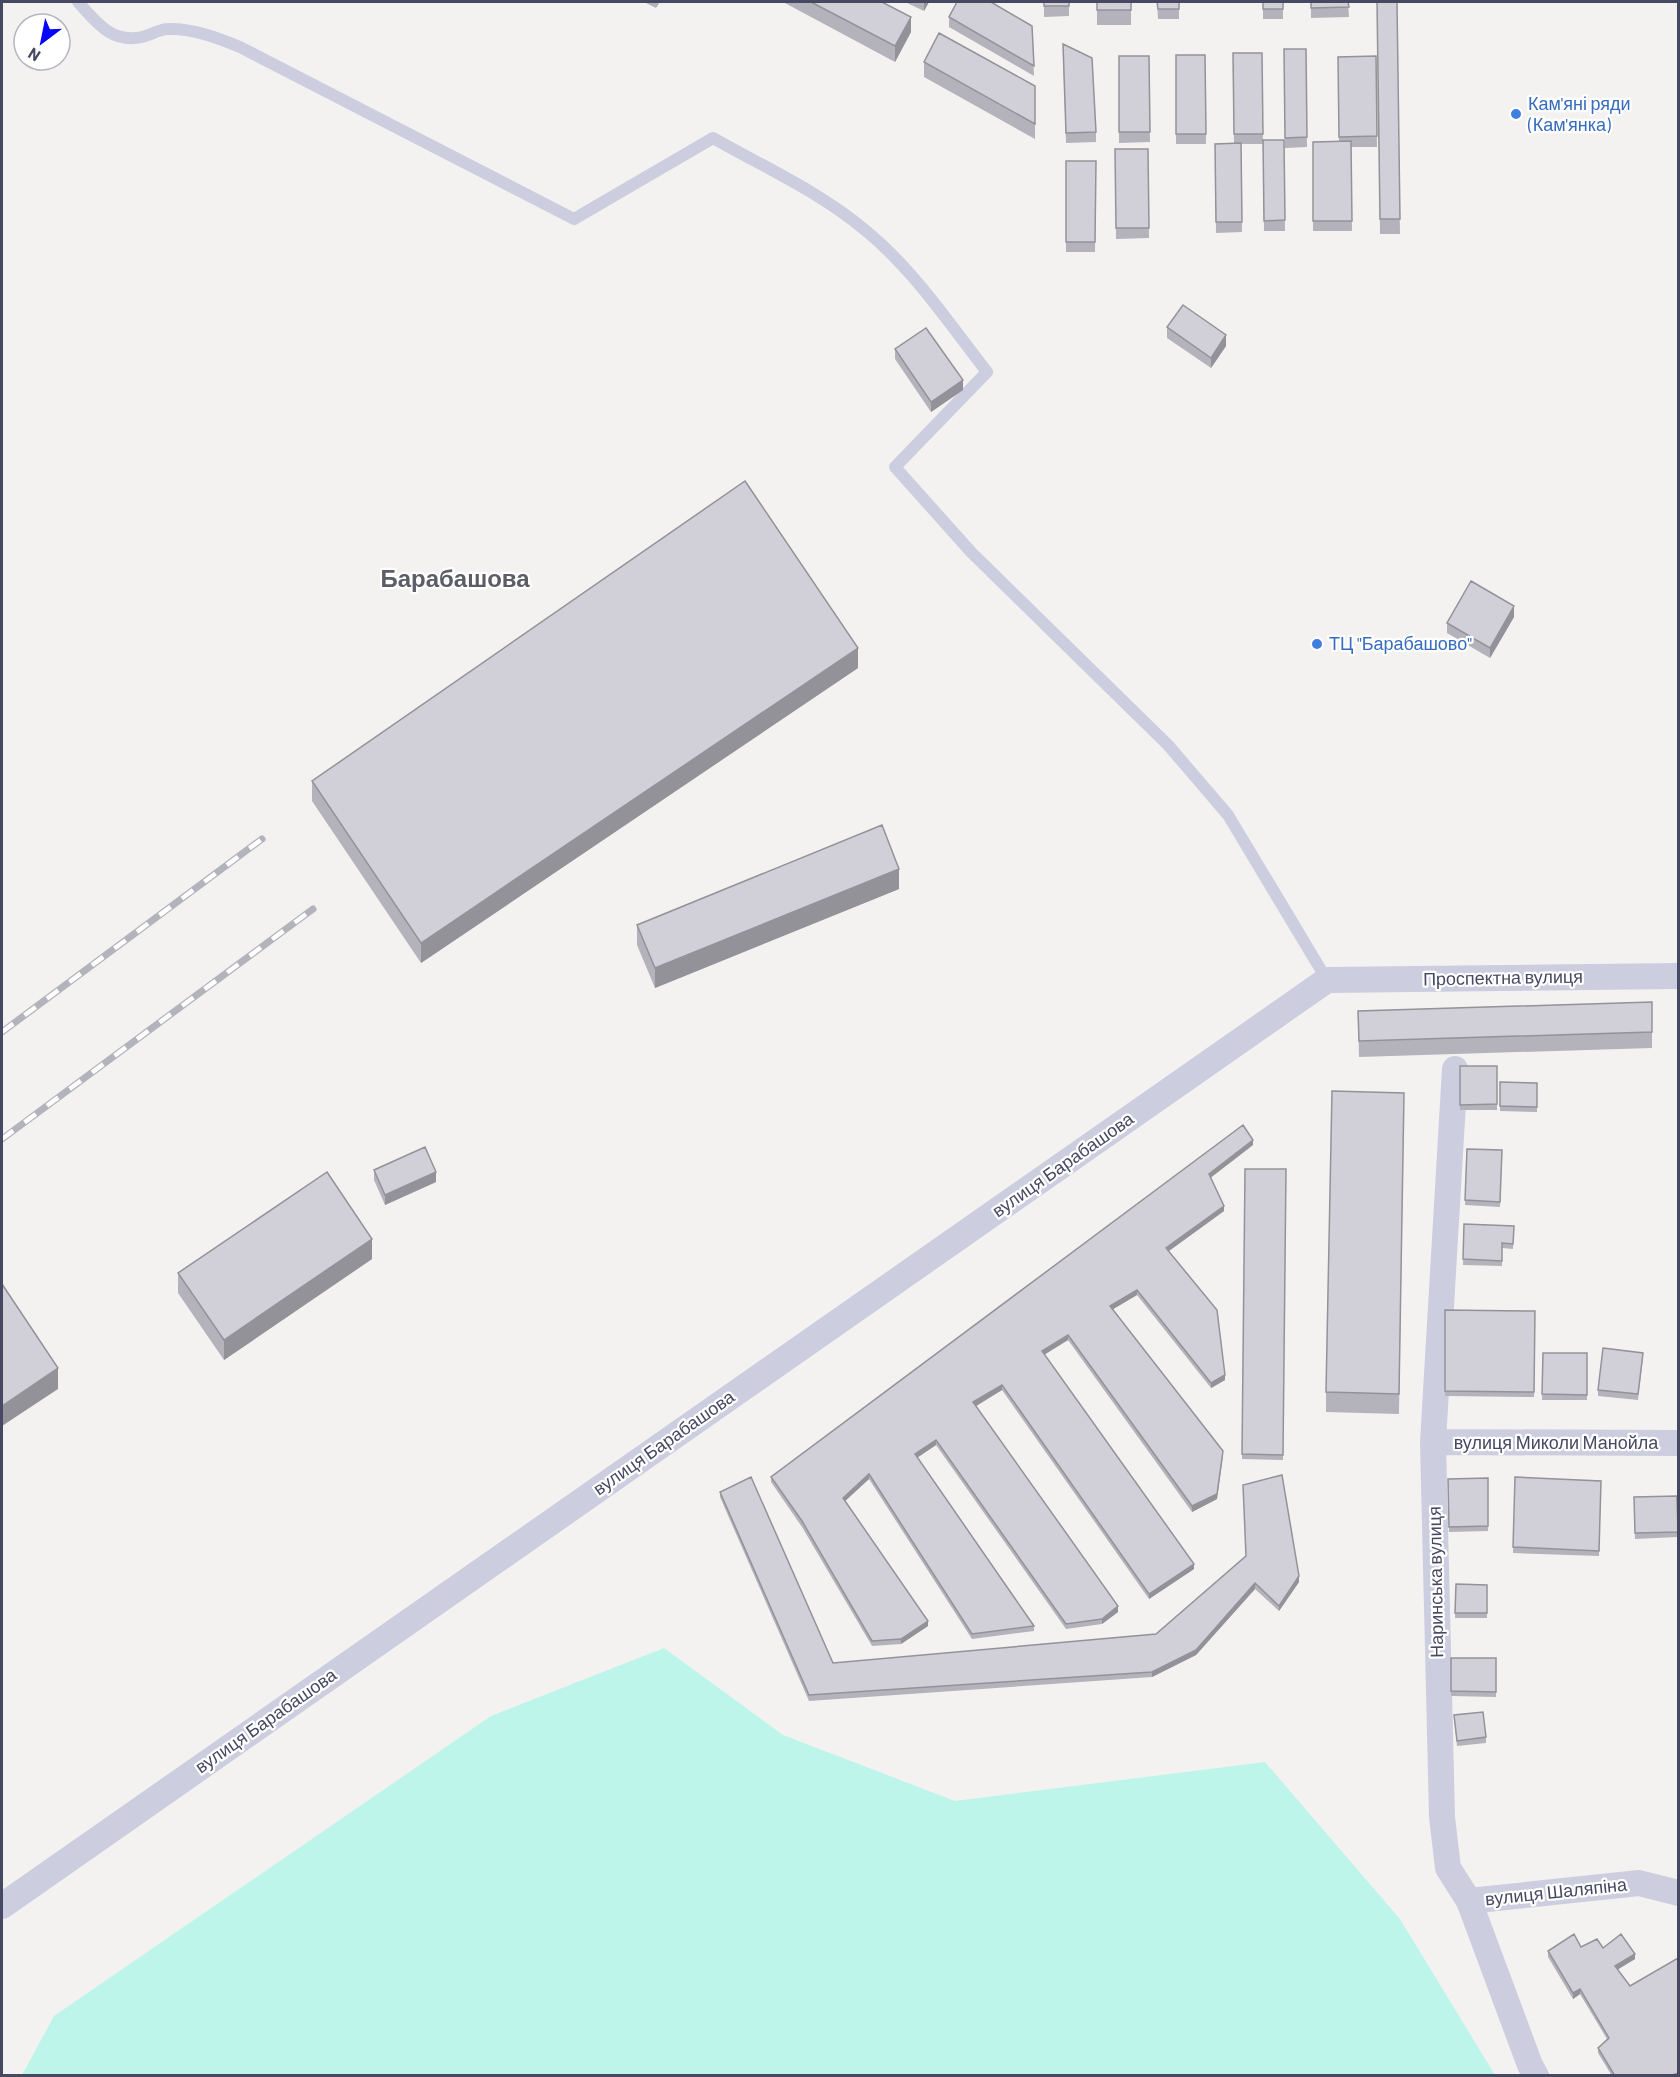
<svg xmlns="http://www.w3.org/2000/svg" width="1680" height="2077" font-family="Barlow,sans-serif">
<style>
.green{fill:#bdf5eb}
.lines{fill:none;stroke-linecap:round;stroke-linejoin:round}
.service{stroke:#cccedf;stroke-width:12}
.minor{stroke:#cccedf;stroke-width:26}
.rail-casing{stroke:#b3b3bc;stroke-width:7}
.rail{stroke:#fff;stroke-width:4.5;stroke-dasharray:14;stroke-linecap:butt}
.wall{fill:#b4b3bb}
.shaded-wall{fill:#929298}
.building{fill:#d1d0d9;stroke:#929298;stroke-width:1.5}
.shop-dot{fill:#3f7fe0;stroke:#fff;stroke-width:2}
.labels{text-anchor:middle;stroke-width:4.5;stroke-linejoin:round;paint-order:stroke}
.shop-label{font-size:18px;fill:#366cbe;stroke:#fff;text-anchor:start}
.street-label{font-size:18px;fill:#474962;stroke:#fff}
.district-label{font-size:24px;font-weight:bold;fill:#5d5d67;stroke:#fff}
</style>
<rect width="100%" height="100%" fill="#f4f2f1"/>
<!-- green -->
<path class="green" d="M664 1648 783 1735 955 1801 1265 1762 1400 1919 1495 2075H22L54 2016 491 1716Z"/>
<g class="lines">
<!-- service -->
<path class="service" d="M78 2C96 22 112 44 142 37 151 35 159 29 168 29 192 28 218 38 240 47L574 219 713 138C764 167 820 192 865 230 913 269 949 323 987 372L895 467 971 552 1168 745 1228 815 1327 980"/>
<!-- minor -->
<path class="minor" d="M1455 1069 1433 1442 1442 1817 1448 1868 1469 1901 1530 2065 1536 2076
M1433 1442 1678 1443
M1469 1901 1639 1883 1678 1893
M2 1906 1327 980 1678 976"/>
<!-- rail casing -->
<g class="rail-casing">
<path id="rail" d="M2 1032 262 839
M2 1139 313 909"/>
</g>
<!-- rail -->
<use href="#rail" class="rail"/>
</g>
<!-- wall -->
<path class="wall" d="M644 2H660L656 8Z
M783 2H882L911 32 895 62Z
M905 2H929L924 11Z
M1044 2H1069V16L1044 17Z
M1097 2H1131V25H1097Z
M1157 2H1179V19H1158Z
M1263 2H1283V19H1263Z
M1311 2H1348L1349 17 1311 18Z
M1377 2H1397L1400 234H1380Z
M949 17 1032 26 1034 76 949 27Z
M1284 49H1306L1307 147 1285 148Z
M1233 53H1262L1263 144H1241L1242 232 1216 233 1215 144 1234 143Z
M1063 54 1096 132V142L1066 143Z
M1176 55H1205L1206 144H1176Z
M1119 56H1149L1150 142 1119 143Z
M1376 56 1377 147H1351L1352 231H1313V142L1339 141 1338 57Z
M924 62 1035 86V139L924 77Z
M1263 140H1284L1285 231H1264Z
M1115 149H1148L1149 238 1116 239Z
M1066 161H1096L1095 252H1066Z
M1167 327 1226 346 1211 368 1167 338Z
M895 349 963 390 931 412 895 359Z
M1514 617 1490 658 1447 633V623Z
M858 668 421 963 312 801V781Z
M899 889 655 988 637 945V925Z
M1358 1011 1652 1032V1048L1359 1057Z
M1460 1066H1497V1110H1460Z
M1500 1082 1537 1083V1112L1500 1111Z
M1404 1093 1399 1414 1326 1412V1392Z
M1253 1145 1211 1177 1224 1211 1169 1251 1225 1380 1211 1388 1137 1295 1113 1309 1223 1456 1217 1499 1192 1512 1068 1340 1044 1355 1194 1569 1149 1599 1002 1390 975 1406 1118 1612 1102 1624 1066 1629 936 1445 917 1458 1034 1626V1631L972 1639 869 1479 845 1501 928 1626 901 1644 872 1646 802 1527 771 1482V1477Z
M1467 1149 1502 1150 1500 1207 1465 1205Z
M1245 1169H1286L1283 1460 1242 1459Z
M374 1170 436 1182 385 1205 374 1180Z
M1464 1224 1514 1226 1513 1249 1502 1248V1266L1463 1265Z
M372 1259 224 1360 178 1293V1273Z
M1445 1310 1535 1311 1534 1397 1445 1396Z
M1543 1353H1587V1400H1542Z
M1643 1358 1638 1400 1598 1396V1390Z
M1515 1477 1601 1481 1599 1556 1513 1553Z
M1488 1478V1531L1449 1532 1448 1479Z
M720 1492 833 1663 1156 1634 1245 1556 1299 1582 1279 1611 1255 1589 1196 1655 1152 1677 809 1701 720 1497Z
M1677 1496 1678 1537 1635 1539 1634 1497Z
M1456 1584 1487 1585V1618H1455Z
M1451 1658H1496V1697L1451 1696Z
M1454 1715 1486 1737V1743L1457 1746Z
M1581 1947 1603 1948 1635 1959 1617 1970 1678 2076H1612L1598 2053V2048L1607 2039 1580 1994 1573 1999 1548 1957V1951Z"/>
<!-- shaded-wall -->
<path class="shaded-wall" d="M924 2H929L924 11Z
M911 17V32L895 62V46Z
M1226 335V346L1211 368V358Z
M963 380V390L931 412V402Z
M1514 606V617L1490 658V648Z
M858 648V668L421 963V943Z
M899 869V889L655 988V968Z
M1253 1140V1145L1209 1179V1174Z
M436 1172V1182L385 1205V1195Z
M1224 1206V1211L1166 1253V1248Z
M372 1239V1259L224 1360V1340Z
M1137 1290V1295L1110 1311V1306Z
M1068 1335V1340L1042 1356V1351Z
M58 1368V1389L2 1426V1406Z
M1225 1375V1380L1211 1388V1383Z
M1002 1385V1390L973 1408V1402Z
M936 1440V1445L915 1459V1454Z
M1223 1451 1217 1499 1192 1512V1506Z
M869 1474V1479L843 1503V1498Z
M1194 1564V1569L1149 1599V1594Z
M1299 1576V1582L1279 1611V1606Z
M1255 1583V1589L1196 1655 1152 1677V1672Z
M1118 1606V1612L1102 1624V1619Z
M928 1621V1626L901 1644V1639Z
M1635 1954V1959L1615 1971V1966Z
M1580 1989V1994L1573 1999V1993Z"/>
<!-- building -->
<path class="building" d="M811 2H882L911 17 895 46Z
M957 2H991L1032 26 1034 66 949 17Z
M1044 2H1069V6H1044Z
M1097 2H1131V10H1097Z
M1157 2H1179V9H1158Z
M1263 2H1283V9H1263Z
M1311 2H1348L1349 7 1311 8Z
M1377 2H1397L1400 219H1380Z
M939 33 1035 86V124L924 62Z
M1063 44 1092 58 1096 132 1066 133Z
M1284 49H1306L1307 137 1285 138Z
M1233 53H1262L1263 134H1234Z
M1176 55H1205L1206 134H1176Z
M1119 56H1149L1150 132H1119Z
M1376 56 1377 136 1339 137 1338 57Z
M1263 140H1284L1285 220 1264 221Z
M1351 141 1352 221H1313V142Z
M1241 143 1242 222H1216L1215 144Z
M1115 149H1148L1149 228H1116Z
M1066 161H1096L1095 242H1066Z
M1183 305 1226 335 1211 358 1167 327Z
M926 328 963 380 931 402 895 349Z
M745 481 858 648 421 943 312 781Z
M1471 581 1514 606 1490 648 1447 623Z
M882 825 899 869 655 968 637 925Z
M1652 1002V1032L1359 1041 1358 1011Z
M1460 1066H1497V1104L1460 1105Z
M1500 1082 1537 1083V1107L1500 1106Z
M1332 1091 1404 1093 1399 1394 1326 1392Z
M1243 1125 1253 1140 1209 1174 1224 1206 1166 1248 1217 1310 1225 1375 1211 1383 1137 1290 1110 1306 1223 1451 1217 1494 1192 1506 1068 1335 1042 1351 1194 1564 1149 1594 1002 1385 973 1402 1118 1606 1102 1619 1066 1624 936 1440 915 1454 1034 1626 972 1634 869 1474 843 1498 928 1621 901 1639 872 1641 802 1521 771 1477Z
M425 1147 436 1172 385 1195 374 1170Z
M1467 1149 1502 1150 1500 1202 1465 1200Z
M1245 1169H1286L1283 1455 1242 1454Z
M327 1172 372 1239 224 1340 178 1273Z
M1464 1224 1514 1226 1513 1244 1502 1243V1261L1463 1259Z
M2 1284 58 1368 2 1406Z
M1445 1310 1535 1311 1534 1392 1445 1391Z
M1603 1348 1643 1353 1638 1394 1598 1390Z
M1543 1353H1587V1395L1542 1394Z
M1282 1475 1299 1576 1279 1606 1255 1583 1196 1650 1152 1672 809 1695 720 1492 751 1477 833 1663 1156 1634 1246 1556 1243 1485Z
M1515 1477 1601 1481 1599 1551 1513 1547Z
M1488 1478V1526L1449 1527 1448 1479Z
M1677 1496 1678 1532 1635 1533 1634 1497Z
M1456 1584 1487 1585V1613H1455Z
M1451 1658H1496V1692L1451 1691Z
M1483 1712 1486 1737 1457 1741 1454 1715Z
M1574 1934 1581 1947 1597 1939 1603 1948 1621 1934 1635 1954 1615 1966 1630 1986 1678 1958V2073L1670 2076H1615L1598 2048 1609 2038 1580 1989 1573 1993 1548 1951Z"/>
<!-- markers -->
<g class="shop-dot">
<circle cx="1516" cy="114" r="6"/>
<circle cx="1317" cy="644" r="6"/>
</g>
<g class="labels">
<!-- shop labels -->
<g class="shop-label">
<text x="1528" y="110">Кам'яні ряди<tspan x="1528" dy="21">(Кам'янка)</tspan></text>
<text x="1329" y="650">ТЦ "Барабашово"</text>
</g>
<!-- street labels -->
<g class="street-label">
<text transform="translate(1503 978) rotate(-1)" y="6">Проспектна вулиця</text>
<text transform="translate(1063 1165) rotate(-35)" y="6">вулиця Барабашова</text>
<text transform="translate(664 1443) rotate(-35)" y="6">вулиця Барабашова</text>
<text x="1556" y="1449">вулиця Миколи Манойла</text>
<text transform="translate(1436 1582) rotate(-91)" y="6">Наринська вулиця</text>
<text transform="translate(266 1721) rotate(-35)" y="6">вулиця Барабашова</text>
<text transform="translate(1556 1892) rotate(-6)" y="6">вулиця Шаляпіна</text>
</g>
<!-- district labels -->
<g class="district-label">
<text x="455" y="587">Барабашова</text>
</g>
</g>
<!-- border -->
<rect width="1680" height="2077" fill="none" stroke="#474962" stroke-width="6"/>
<!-- north arrow -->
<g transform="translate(42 42) rotate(212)"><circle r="28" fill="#ffffff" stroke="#b5b6c0" stroke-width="1.5"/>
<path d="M0-4.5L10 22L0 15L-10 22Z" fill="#0506fa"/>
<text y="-9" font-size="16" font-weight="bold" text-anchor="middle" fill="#474962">N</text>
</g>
</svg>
